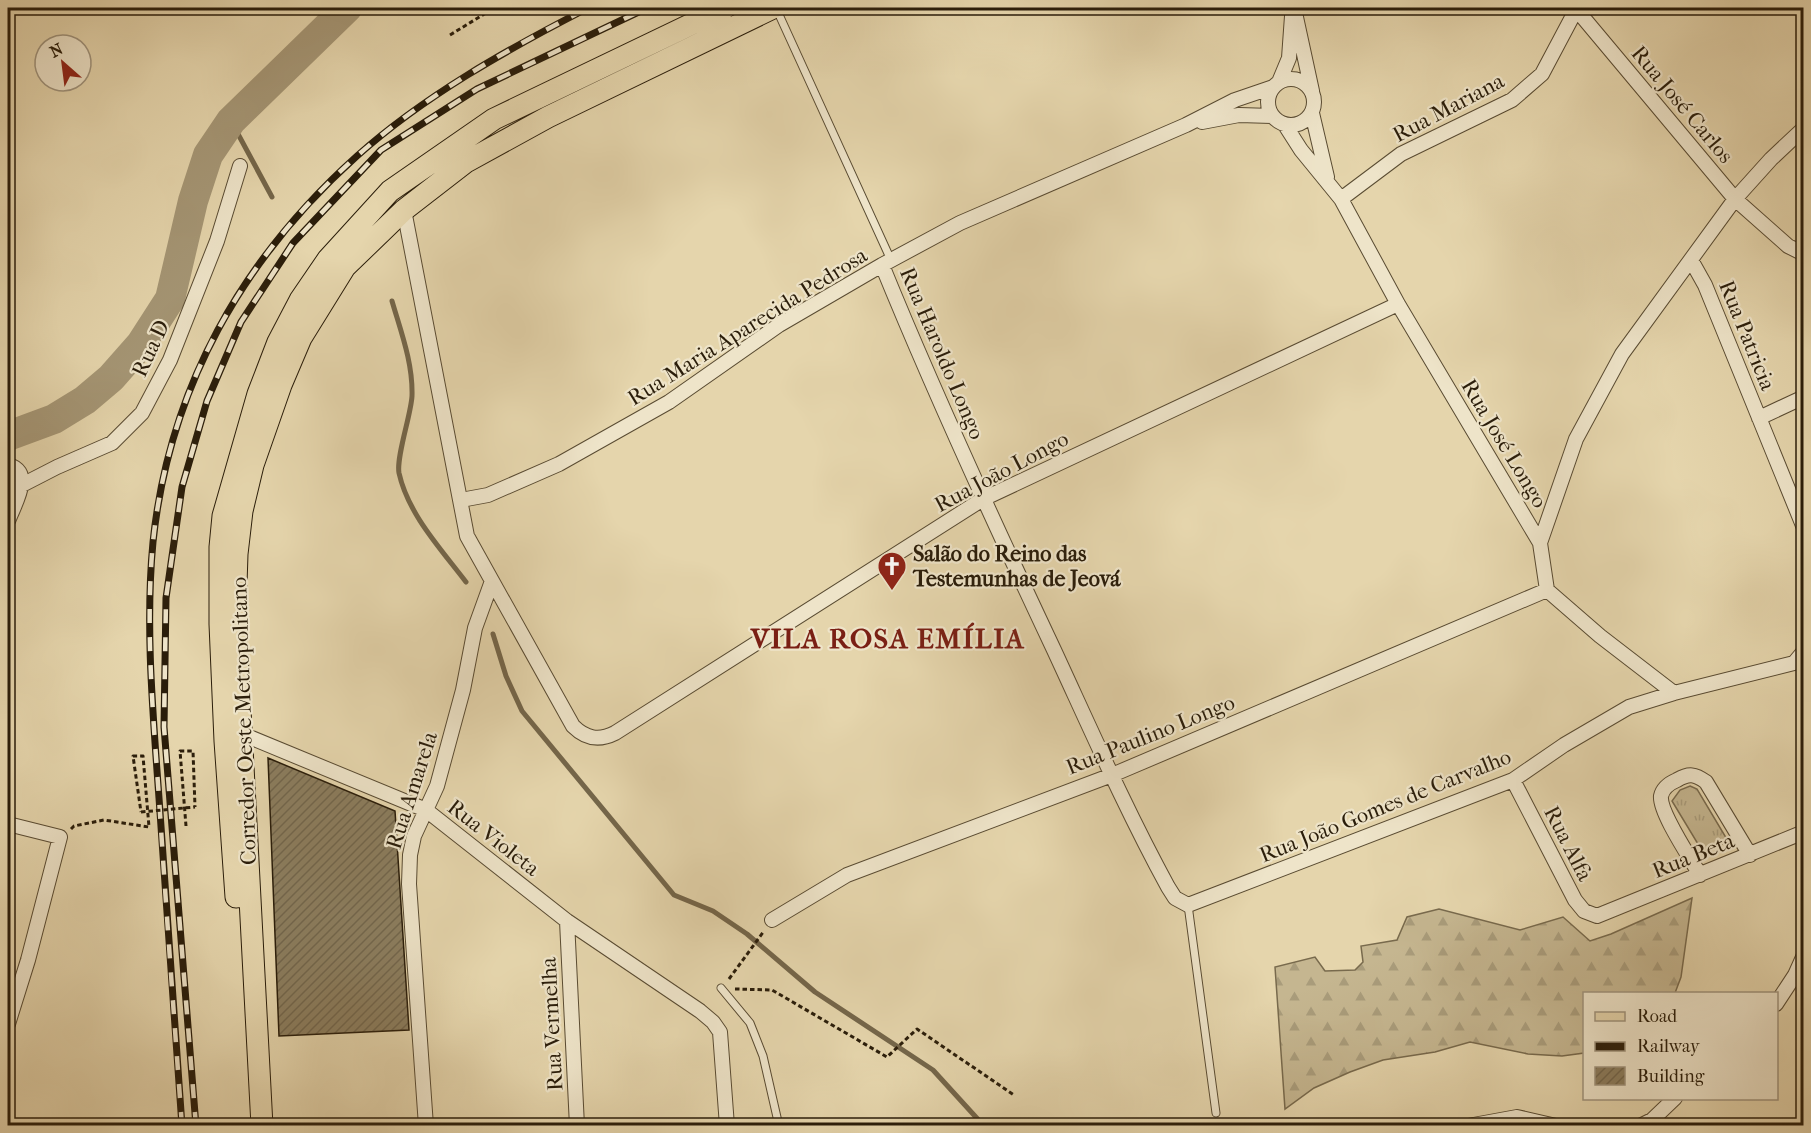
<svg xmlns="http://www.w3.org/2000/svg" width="1811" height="1133" font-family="'IM FELL French Canon',serif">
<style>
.forest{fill:url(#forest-firs);stroke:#786a4d;stroke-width:1.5}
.park{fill:url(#park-tufts);stroke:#786a4d;stroke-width:1.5}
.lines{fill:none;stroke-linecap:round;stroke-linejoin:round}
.stream{stroke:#74664a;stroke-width:5}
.river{stroke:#a59675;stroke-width:30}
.building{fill:url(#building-hatch);stroke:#2a1d0a;stroke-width:1.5}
.lane-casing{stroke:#594b32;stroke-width:9}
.street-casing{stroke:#594b32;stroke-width:16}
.primary-casing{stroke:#2a1d0a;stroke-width:23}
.path{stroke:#2a1d0a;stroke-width:3;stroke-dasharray:4.5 3;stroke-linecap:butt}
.lane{stroke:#eee4c9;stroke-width:7}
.street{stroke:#eee4c9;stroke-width:14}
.primary{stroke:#e5d5ac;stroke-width:21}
.rail-casing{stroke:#2a1d0a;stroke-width:7}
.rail{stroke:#eee4c9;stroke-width:4.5;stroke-dasharray:14;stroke-linecap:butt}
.path-bridge{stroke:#2a1d0a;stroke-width:3;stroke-dasharray:4.5 3;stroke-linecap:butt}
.labels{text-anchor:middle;stroke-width:4.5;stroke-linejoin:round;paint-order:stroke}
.street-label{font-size:22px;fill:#2a1d0a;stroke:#eee4c9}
.poi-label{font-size:22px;font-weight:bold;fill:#2a1d0a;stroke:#eee4c9;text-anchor:start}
.district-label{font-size:28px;font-weight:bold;letter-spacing:1.5px;fill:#7a1f14;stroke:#eee4c9}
</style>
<defs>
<pattern id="forest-firs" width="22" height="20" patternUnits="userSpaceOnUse" patternTransform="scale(1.5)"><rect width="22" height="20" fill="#c5b690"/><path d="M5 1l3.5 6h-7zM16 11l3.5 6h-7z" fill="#a99c7b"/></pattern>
<pattern id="park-tufts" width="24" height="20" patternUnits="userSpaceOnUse" patternTransform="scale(1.5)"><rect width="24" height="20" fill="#c5b690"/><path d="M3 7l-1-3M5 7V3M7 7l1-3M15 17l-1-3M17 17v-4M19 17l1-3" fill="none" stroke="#a99c7b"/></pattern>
<pattern id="building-hatch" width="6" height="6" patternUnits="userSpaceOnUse" patternTransform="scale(1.5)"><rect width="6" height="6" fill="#8b7d5e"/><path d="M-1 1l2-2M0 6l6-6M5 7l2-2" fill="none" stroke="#72664c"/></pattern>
</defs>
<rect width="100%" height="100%" fill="#e5d5ac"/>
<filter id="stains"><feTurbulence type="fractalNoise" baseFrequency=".00333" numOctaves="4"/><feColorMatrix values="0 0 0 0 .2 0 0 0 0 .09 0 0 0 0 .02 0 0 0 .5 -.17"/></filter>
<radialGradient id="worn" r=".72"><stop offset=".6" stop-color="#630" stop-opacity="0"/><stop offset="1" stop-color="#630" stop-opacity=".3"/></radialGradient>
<!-- forest -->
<path class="forest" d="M1692 898 1681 977 1675 993 1584 994V1053L1562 1056 1528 1054 1470 1042 1435 1052 1383 1060 1350 1072 1314 1088 1285 1109 1275 967 1315 957 1325 971 1355 970 1363 962 1361 946 1397 940 1407 917 1439 909 1520 930 1563 917 1590 941 1611 934Z"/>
<!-- park -->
<path class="park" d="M1690 786 1697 789 1728 841 1704 854 1672 801 1680 790Z"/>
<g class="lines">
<!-- stream -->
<path class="stream" d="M231 121 272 197
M392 301C401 332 413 363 412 396 411 415 396 457 399 473 408 514 441 549 466 582
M493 634 506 676 522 711 674 895 713 911 747 934 815 992 933 1070 984 1126"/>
<!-- river -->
<path class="river" d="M8 436 54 419 85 400 111 378 141 344 170 299 193 201 208 155 231 121 347 8"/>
</g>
<!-- building -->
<path class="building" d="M268 758 395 811 409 1030 279 1036Z"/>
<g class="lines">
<!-- lane casing -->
<g class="lane-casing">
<path id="lane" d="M776 8 891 260
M1188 905 1216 1113
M721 988 750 1023 763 1056 779 1126"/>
</g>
<!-- street casing -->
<g class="street-casing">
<path id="street" d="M1294 8 1312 91
M1576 9 1735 199 1788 246 1804 254
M1268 102a23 23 0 1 1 46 0a23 23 0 1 1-46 0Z
M1279 82 1289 58 1292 16
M1312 113 1327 177
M1202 122 1239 115 1272 116
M1285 125 1301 150 1341 199 1398 304 1540 543 1547 590 1600 636 1674 693
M1341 199 1401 154 1512 100 1542 74 1577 8
M404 210 467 536 573 726C586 739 599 741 615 733L983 499 1398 304
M1691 260 1705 285 1804 528
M882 265C935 395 994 523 1054 650 1091 730 1126 810 1168 887L1175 898 1188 905 1513 780 1564 745 1629 707 1674 693 1794 663 1804 651
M1759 418 1804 397
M8 465C35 471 14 505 8 521
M22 485 57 467 112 443 142 413 170 360 217 241 240 166
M461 500 488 495 559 464 669 402 779 325 882 265 960 223 1186 125 1235 100 1273 87
M1540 543 1576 439 1622 354 1735 199 1771 159 1804 128
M242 734 426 810 567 921 700 1011 713 1022 720 1032 727 1126
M1513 780 1575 900 1584 911 1597 916 1804 832
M8 824 60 837 28 960 8 1024
M1700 875C1691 859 1659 812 1661 796 1663 787 1670 783 1677 780 1689 773 1695 774 1706 782L1750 855
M772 920 847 875 1112 775 1547 590
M567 921 577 1126
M1776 1004 1795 975 1804 955
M426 1126 409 884 410 855 414 836 437 786 463 690 475 628 492 581
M1468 1126 1517 1117 1556 1126
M1640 1126 1652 1120 1675 1098"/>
</g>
<!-- primary casing -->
<g class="primary-casing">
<path id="primary" d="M236 897 225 741 220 624V547L223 516 258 394 278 342 300 300 328 259 390 191 494 119 725 8
M262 1126 235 615 237 554 242 511 253 465 281 385 301 338 345 267 404 210 466 162 548 117 773 8"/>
</g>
<!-- path -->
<path class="path" d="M450 35 494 8
M186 826 180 751H193L195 807
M71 829 74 826 104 820 149 827 143 756H133L141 812
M729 979 764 931
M735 989 772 990 887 1057 917 1029 1014 1095"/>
<!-- lane -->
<use href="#lane" class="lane"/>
<!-- street -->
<use href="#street" class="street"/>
<!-- primary -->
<use href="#primary" class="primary"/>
<!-- rail casing -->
<g class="rail-casing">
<path id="rail" d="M182 1126C174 1016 166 907 159 798 153 714 145 626 153 542 169 388 242 259 357 156 424 96 508 49 588 8
M196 1126 164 727 166 598 182 487 207 401 241 322 293 243 381 150 477 89 647 8"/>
</g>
<!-- rail -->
<use href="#rail" class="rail"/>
<!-- path-bridge -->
<path class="path-bridge" d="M141 812 195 807"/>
</g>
<!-- icons -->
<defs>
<g id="church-pin" transform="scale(1.5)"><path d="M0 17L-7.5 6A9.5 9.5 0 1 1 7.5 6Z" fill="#8f2418" stroke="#eee4c9"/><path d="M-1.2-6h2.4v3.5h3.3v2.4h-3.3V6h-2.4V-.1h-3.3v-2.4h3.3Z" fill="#fff"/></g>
</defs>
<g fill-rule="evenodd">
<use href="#church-pin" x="892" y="566"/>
</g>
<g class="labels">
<!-- street labels -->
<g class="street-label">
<text transform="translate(1683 104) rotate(50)" y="8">Rua José Carlos</text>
<text transform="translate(1448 107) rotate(-28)" y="8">Rua Mariana</text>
<text transform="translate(747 326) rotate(-32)" y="8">Rua Maria Aparecida Pedrosa</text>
<text transform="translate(1748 335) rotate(68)" y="8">Rua Patricia</text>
<text transform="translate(150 348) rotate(-65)" y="8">Rua D</text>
<text transform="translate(943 353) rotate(67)" y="8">Rua Haroldo Longo</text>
<text transform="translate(1505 443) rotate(59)" y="8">Rua José Longo</text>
<text transform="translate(1001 471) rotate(-28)" y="8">Rua João Longo</text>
<text transform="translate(243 721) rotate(-92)" y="8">Corredor Oeste Metropolitano</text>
<text transform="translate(1150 734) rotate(-22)" y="8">Rua Paulino Longo</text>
<text transform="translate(411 790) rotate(-72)" y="8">Rua Amarela</text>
<text transform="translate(1385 805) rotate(-22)" y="8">Rua João Gomes de Carvalho</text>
<text transform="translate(494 837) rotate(38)" y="8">Rua Violeta</text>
<text transform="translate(1569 843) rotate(63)" y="8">Rua Alfa</text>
<text transform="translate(1693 855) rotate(-22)" y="8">Rua Beta</text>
<text transform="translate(551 1024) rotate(-93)" y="8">Rua Vermelha</text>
</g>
<!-- poi labels -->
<g class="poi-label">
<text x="913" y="561">Salão do Reino das<tspan x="913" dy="25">Testemunhas de Jeová</tspan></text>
</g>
<!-- district labels -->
<g class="district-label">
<text x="888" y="648">VILA ROSA EMÍLIA</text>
</g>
</g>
<!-- margin -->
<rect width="1811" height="1133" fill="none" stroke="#e5d5ac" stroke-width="30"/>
<rect x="9" y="9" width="1793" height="1115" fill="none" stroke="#2a1d0a" stroke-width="3"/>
<rect x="15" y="15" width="1781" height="1103" fill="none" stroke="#2a1d0a" stroke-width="1.5"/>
<!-- legend -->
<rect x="1583" y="992" width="195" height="108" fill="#eee4c9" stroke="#a0947d" stroke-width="1.5"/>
<rect x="1595" y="1012" width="30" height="9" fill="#e5d5ac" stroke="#a0947d" stroke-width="1.5"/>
<text x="1637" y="1022" font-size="18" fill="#2a1d0a">Road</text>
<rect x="1595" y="1042" width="30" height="9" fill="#2a1d0a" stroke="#a0947d" stroke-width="1.5"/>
<text x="1637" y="1052" font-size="18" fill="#2a1d0a">Railway</text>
<rect x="1595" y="1067" width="30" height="18" fill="url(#building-hatch)" stroke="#a0947d" stroke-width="1.5"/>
<text x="1637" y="1082" font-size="18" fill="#2a1d0a">Building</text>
<!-- north arrow -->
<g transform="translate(63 63) rotate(332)"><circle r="28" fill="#eee4c9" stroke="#a0947d" stroke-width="1.5"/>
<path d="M0-4.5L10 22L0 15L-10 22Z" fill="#8f2418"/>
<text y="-9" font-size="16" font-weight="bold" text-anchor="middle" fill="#2a1d0a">N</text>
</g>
<rect width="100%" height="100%" filter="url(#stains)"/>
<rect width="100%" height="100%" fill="url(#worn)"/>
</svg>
